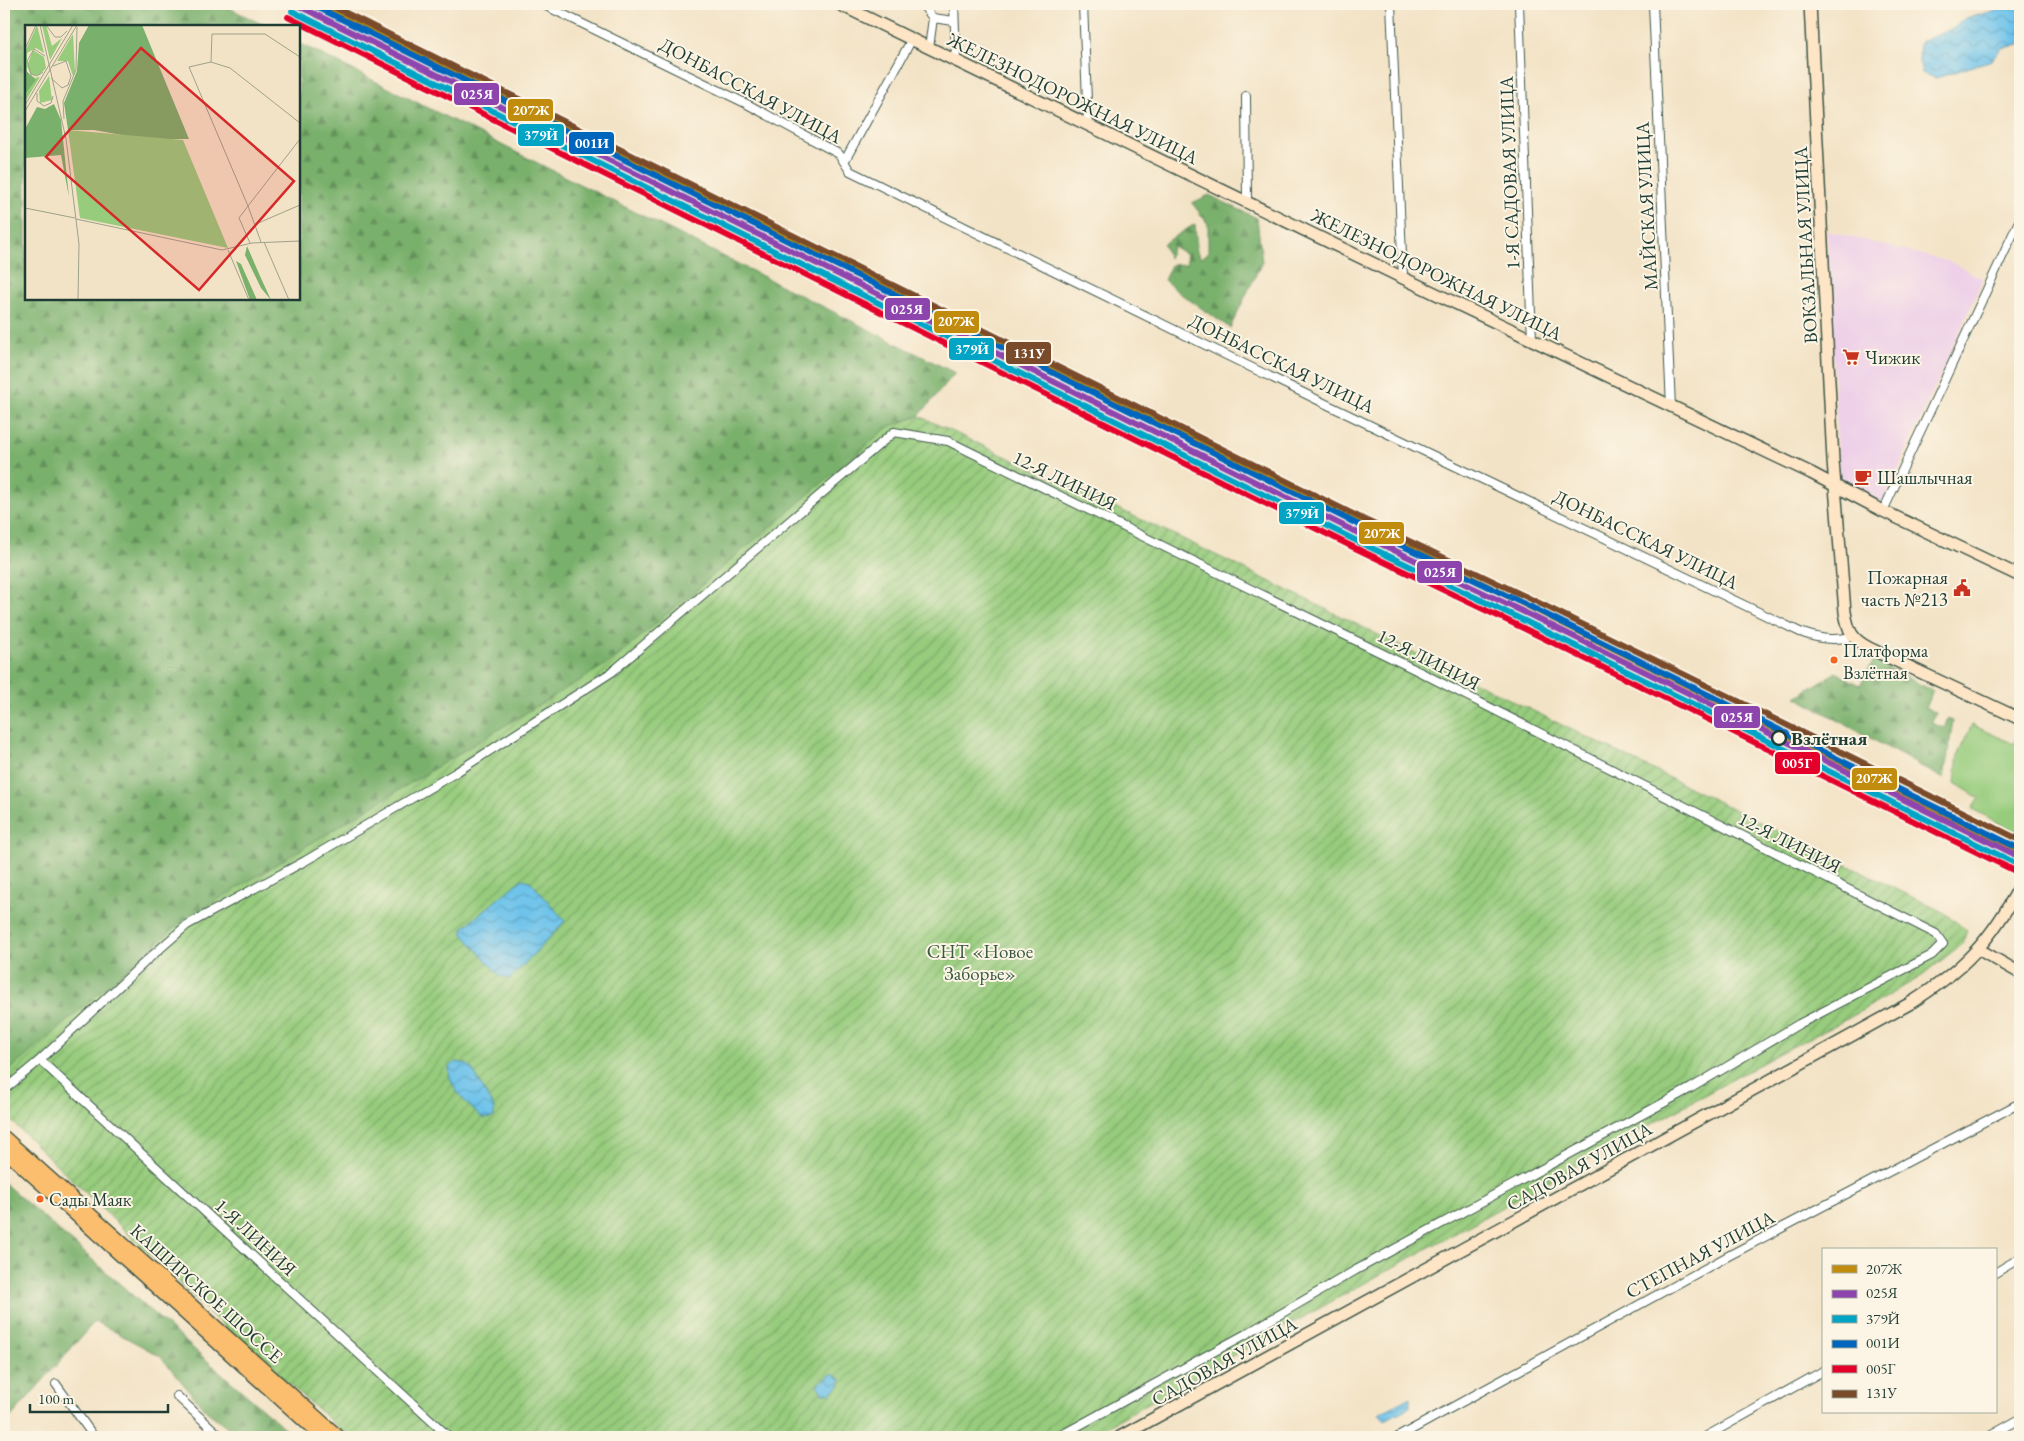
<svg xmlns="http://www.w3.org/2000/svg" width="2024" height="1441" font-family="'EB Garamond',serif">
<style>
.built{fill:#eed0e8}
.green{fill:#97cc7d;stroke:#5b8458}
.forest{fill:url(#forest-firs);stroke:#4c7650}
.garden{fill:url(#garden-furrows);stroke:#5b8458}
.water{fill:url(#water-waves);stroke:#468090}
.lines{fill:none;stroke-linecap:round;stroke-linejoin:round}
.street-casing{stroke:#3f564a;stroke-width:10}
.secondary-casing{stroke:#3f564a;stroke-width:14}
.primary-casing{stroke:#3f564a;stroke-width:15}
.street{stroke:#fff;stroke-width:8}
.secondary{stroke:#fde5c5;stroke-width:11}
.primary{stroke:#fbbe6e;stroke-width:12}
.rail-1-casing{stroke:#fcf5e5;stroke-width:10}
.rail-2-casing{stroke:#fcf5e5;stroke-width:10}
.rail-3-casing{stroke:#fcf5e5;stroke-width:10}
.rail-4-casing{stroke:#fcf5e5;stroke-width:10}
.rail-5-casing{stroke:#fcf5e5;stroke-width:10}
.rail-6-casing{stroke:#fcf5e5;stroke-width:10}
.rail-1{stroke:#c18c0d;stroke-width:6}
.rail-2{stroke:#8e44ad;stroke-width:6}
.rail-3{stroke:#02a4c6;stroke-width:6}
.rail-4{stroke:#0065bd;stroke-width:6}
.rail-5{stroke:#e4002b;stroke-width:6}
.rail-6{stroke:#7a4b2a;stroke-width:6}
.bus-dot{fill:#f26522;stroke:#fcf5e5;stroke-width:2}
.stop-dot{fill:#fcf5e5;stroke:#1f3d34;stroke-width:2.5}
.labels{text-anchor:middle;stroke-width:4;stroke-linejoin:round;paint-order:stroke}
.bus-label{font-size:18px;fill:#1f3d34;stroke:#fcf5e5;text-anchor:start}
.street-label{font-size:19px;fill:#1f3d34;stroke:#fcf5e5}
.poi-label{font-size:19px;fill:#1f3d34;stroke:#fcf5e5;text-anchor:start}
.stop-label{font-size:19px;font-weight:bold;fill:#1f3d34;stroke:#fcf5e5;text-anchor:start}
.park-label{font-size:19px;fill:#375a43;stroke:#fcf5e5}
.inset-road{fill:none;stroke:#9ea18c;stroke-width:1}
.view{fill:#d62828;fill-opacity:0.15;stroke:#d62828;stroke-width:2.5}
.inset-edge{fill:none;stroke:#1f3d34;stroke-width:2.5}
.line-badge{stroke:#fcf5e5;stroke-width:2}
.badge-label{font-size:14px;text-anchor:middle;font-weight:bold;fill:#fff}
</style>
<defs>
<pattern id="forest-firs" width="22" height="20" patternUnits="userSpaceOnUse" patternTransform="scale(1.25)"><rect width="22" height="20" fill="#79b06c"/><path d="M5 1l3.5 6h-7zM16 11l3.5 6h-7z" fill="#63905a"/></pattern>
<pattern id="garden-furrows" width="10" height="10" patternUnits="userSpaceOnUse" patternTransform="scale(1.25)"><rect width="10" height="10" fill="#97cc7d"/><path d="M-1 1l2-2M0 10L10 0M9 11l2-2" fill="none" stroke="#7ba767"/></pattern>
<pattern id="water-waves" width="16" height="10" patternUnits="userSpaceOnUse" patternTransform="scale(1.25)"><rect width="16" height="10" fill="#6ec3eb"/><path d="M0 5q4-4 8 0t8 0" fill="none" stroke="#5aa0bf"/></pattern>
</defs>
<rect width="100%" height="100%" fill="#fcf5e5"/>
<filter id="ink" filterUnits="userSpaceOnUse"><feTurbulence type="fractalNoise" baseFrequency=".02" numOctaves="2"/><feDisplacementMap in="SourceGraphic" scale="10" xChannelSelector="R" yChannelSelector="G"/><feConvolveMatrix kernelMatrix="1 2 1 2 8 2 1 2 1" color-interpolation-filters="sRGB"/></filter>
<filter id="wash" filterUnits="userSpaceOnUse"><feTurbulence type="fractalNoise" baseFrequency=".0096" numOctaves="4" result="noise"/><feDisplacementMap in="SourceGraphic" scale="20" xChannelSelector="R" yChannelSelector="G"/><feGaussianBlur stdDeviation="1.12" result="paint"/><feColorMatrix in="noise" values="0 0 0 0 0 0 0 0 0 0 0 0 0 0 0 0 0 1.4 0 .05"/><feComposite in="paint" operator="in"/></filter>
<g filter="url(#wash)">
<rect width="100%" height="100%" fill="#f3e3c6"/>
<!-- built -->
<path class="built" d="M1827 231 1951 262 1983 279 1883 503 1839 480Z"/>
<!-- green -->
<path class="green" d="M1972 725 2014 744 2020 732V834L1972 809 1979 798 1955 783 1958 754Z"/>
<!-- forest -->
<path class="forest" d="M4 4H221L266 26H26V299H299V43L955 373 919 416 888 427 613 660 183 921 4 1075Z
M1209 195 1257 218 1262 262 1230 328 1178 292 1164 280 1171 265 1187 264 1186 254 1173 246 1169 258 1163 244 1195 224 1197 252 1201 258 1208 253V224L1192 203Z
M1874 660 1933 691 1925 707 1936 713 1931 723 1944 728 1948 718 1953 720 1944 779 1796 697 1836 672 1860 685Z
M4 1183C102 1267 197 1353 295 1437H241L206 1411 160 1356 95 1321 4 1425Z"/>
<!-- garden -->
<path class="garden" d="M919 416 1183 539 1945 913 1967 931 1962 944 1922 976 1849 1018 1780 1053 1087 1437H349L231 1333 4 1114V1075L183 921 613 660 888 427Z"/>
<!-- water -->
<path class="water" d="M2017 4H2020V45L2001 48 1992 60 1936 78 1922 73 1919 62 1920 42 1954 28 1965 18 2012 7Z
M522 879 530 881 565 921 510 979 500 976 463 934V928Z
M456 1062 467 1064 472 1069 494 1108V1117L485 1119 481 1117C468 1105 447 1086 449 1067Z
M832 1374 841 1379 840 1386 830 1393H822L817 1385Z
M1410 1397V1407L1385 1420 1379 1414Z"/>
</g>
<g filter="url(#ink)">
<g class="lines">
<!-- street casing -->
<g class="street-casing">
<path id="street" d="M542 4 747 104 839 154 850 171 1328 405 1800 632C1819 639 1832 641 1852 637
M922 4 933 18 929 48
M954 4 956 59
M1083 4 1088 125
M1391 4 1403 278
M1519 4 1532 340
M1653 4 1671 407
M933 18 954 21
M1246 96 1247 201
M844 162 912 39
M1883 511 2020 219
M40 1060 449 1437
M4 1090 40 1060 146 961 187 925 305 861 455 773 612 672 894 432 948 441 1414 669 1936 934 1943 944 1932 955 1799 1024 1691 1088 1356 1270 1246 1334 1058 1437
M1995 1273 2020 1258
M56 1384 94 1437
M177 1396 221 1437
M1398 1437 1730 1255 2020 1103
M1705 1437 1823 1371
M1988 1437 2020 1419"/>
</g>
<!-- secondary casing -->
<g class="secondary-casing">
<path id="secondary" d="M839 4 1403 278 1811 473 1883 511 2020 576
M1810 4 1833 461 1845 612C1848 630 1851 639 1869 648L2020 719
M1978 949 2020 973
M1120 1437 1909 1004C1963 970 1990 942 2020 886"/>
</g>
<!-- primary casing -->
<g class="primary-casing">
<path id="primary" d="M4 1137 339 1437
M4 1150 322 1437"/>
</g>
<!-- street -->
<use href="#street" class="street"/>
<!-- secondary -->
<use href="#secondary" class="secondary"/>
<!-- primary -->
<use href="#primary" class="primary"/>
<!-- rail-1 casing -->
<g class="rail-1-casing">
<path id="rail-1" d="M318 4 2020 851"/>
</g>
<!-- rail-2 casing -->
<g class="rail-2-casing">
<path id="rail-2" d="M295 4 1360 534 1528 614 2020 857"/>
</g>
<!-- rail-3 casing -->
<g class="rail-3-casing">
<path id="rail-3" d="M292 11 1357 541 1525 621 2017 864"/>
</g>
<!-- rail-4 casing -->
<g class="rail-4-casing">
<path id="rail-4" d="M311 4 1363 527 1531 607 2020 849"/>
</g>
<!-- rail-5 casing -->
<g class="rail-5-casing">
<path id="rail-5" d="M288 17 1353 547 1521 627 2013 870"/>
</g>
<!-- rail-6 casing -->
<g class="rail-6-casing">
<path id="rail-6" d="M328 4 1367 521 1535 601 2020 840"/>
</g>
<!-- rail-1 -->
<use href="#rail-1" class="rail-1"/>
<!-- rail-2 -->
<use href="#rail-2" class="rail-2"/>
<!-- rail-3 -->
<use href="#rail-3" class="rail-3"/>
<!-- rail-4 -->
<use href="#rail-4" class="rail-4"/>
<!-- rail-5 -->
<use href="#rail-5" class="rail-5"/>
<!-- rail-6 -->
<use href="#rail-6" class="rail-6"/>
</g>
</g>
<!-- icons -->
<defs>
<g id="supermarket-bare" transform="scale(1.35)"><path d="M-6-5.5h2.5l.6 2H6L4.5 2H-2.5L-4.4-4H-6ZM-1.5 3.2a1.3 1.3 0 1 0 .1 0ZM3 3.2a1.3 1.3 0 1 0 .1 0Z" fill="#c8321e" stroke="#fcf5e5" stroke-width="2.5" paint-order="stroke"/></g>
<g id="cafe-bare" transform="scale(1.35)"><path d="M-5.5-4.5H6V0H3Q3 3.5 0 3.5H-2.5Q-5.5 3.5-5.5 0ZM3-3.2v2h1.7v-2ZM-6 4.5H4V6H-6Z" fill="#c8321e" stroke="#fcf5e5" stroke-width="2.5" paint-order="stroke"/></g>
<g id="civic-bare" transform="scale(1.35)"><path d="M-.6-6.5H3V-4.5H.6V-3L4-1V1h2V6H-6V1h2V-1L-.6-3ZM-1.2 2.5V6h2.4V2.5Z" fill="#c8321e" stroke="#fcf5e5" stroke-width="2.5" paint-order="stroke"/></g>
</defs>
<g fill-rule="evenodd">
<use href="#supermarket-bare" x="1851" y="357"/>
<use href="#cafe-bare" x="1863" y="477"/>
<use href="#civic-bare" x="1962" y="588"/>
</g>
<!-- markers -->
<g class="bus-dot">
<circle cx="1834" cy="660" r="4.5"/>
<circle cx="40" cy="1199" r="4.5"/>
</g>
<circle class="stop-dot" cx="1779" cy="738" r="7"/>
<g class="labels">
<!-- bus labels -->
<g class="bus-label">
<text x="1843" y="657">Платформа<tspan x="1843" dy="22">Взлётная</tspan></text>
<text x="49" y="1206">Сады Маяк</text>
</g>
<!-- street labels -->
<g class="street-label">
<text transform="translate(751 90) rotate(28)" y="7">ДОНБАССКАЯ УЛИЦА</text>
<text transform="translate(1073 98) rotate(26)" y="7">ЖЕЛЕЗНОДОРОЖНАЯ УЛИЦА</text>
<text transform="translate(1509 173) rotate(-92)" y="7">1-Я САДОВАЯ УЛИЦА</text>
<text transform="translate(1646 206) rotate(-93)" y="7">МАЙСКАЯ УЛИЦА</text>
<text transform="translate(1805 245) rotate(-93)" y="7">ВОКЗАЛЬНАЯ УЛИЦА</text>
<text transform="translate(1437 274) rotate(26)" y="7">ЖЕЛЕЗНОДОРОЖНАЯ УЛИЦА</text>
<text transform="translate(1282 363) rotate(26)" y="7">ДОНБАССКАЯ УЛИЦА</text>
<text transform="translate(1065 480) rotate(26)" y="7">12-Я ЛИНИЯ</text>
<text transform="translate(1646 539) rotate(26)" y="7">ДОНБАССКАЯ УЛИЦА</text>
<text transform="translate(1429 659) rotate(27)" y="7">12-Я ЛИНИЯ</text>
<text transform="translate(1790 842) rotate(27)" y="7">12-Я ЛИНИЯ</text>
<text transform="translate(1579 1166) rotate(-29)" y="7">САДОВАЯ УЛИЦА</text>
<text transform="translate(256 1237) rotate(43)" y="7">1-Я ЛИНИЯ</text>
<text transform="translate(1700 1254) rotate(-28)" y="7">СТЕПНАЯ УЛИЦА</text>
<text transform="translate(207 1293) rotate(42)" y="7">КАШИРСКОЕ ШОССЕ</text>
<text transform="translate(1224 1361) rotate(-29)" y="7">САДОВАЯ УЛИЦА</text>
</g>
<!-- poi labels -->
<g class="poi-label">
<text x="1865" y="364">Чижик</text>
<text x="1877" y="484">Шашлычная</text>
<text x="1948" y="584" text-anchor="end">Пожарная<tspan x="1948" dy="22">часть №213</tspan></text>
</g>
<!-- stop labels -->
<g class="stop-label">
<text x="1791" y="745">Взлётная</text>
</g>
<!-- park labels -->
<g class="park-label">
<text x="980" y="958">СНТ «Новое<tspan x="980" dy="22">Заборье»</tspan></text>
</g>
</g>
<!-- overview -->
<g transform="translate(25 25)">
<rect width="275" height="275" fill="#f3e3c6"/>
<path d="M12 0 19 28 11 23 2 28V47L10 53 15 52 0 77V27ZM17 0H21L27 21 37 13 25 35ZM48 9 50 47 48 51 43 36H32ZM8 25 19 32 21 43 14 50H6L2 41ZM24 51 27 75 15 78 14 66Z" fill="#97cc7d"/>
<path d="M64 0H117L164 114H119L69 105H43L39 78 52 46 54 18ZM0 45 11 55 0 69 1 56ZM29 79 36 95 44 172 36 130 0 133V104L12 82 20 84ZM222 221 235 251 246 275 236 263 220 230ZM211 236 216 239 232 275H225Z" fill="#79b06c"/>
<path d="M43 105 158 115 203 223 55 193Z" fill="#97cc7d"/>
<path class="inset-road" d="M15 0 41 114 54 219 53 275M21 0 30 12H36L42 6M0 24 11 0M186 37 187 9H240L275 32M18 47 12 51 6 49 2 36 9 24 20 31M26 53 37 63 43 60 46 51 41 36 28 41M12 68V76L19 81 26 78 28 71M0 80 48 0M0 86 52 0M39 94 38 76 51 45 52 2M0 183 50 193M51 194 197 225 227 218 275 216M231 199 275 180M236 217 223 181 275 114M239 217 264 275M225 218 214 193 223 181 164 42 186 37 205 43 275 98M203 225 224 275"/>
<path class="view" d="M116 23 269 156 174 265 21 132Z"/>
<rect width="275" height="275" class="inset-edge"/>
</g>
<g class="line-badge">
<rect x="453" y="82" width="47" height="24" rx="5" fill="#8e44ad"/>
<rect x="507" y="98" width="47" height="24" rx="5" fill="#c18c0d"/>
<rect x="517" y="123" width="48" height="24" rx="5" fill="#02a4c6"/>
<rect x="568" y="131" width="47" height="24" rx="5" fill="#0065bd"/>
<rect x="884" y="297" width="47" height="24" rx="5" fill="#8e44ad"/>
<rect x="933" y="310" width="47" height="24" rx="5" fill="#c18c0d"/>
<rect x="948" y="337" width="47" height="24" rx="5" fill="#02a4c6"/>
<rect x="1005" y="341" width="47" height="24" rx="5" fill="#7a4b2a"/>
<rect x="1278" y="501" width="47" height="24" rx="5" fill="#02a4c6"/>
<rect x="1358" y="521" width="47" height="24" rx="5" fill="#c18c0d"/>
<rect x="1416" y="560" width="47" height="24" rx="5" fill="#8e44ad"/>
<rect x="1713" y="705" width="48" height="24" rx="5" fill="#8e44ad"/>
<rect x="1774" y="751" width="47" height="24" rx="5" fill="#e4002b"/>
<rect x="1851" y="767" width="47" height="24" rx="5" fill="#c18c0d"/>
</g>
<g class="badge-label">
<text x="477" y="99">025Я</text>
<text x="531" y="115">207Ж</text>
<text x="541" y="140">379Й</text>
<text x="592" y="148">001И</text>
<text x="907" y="314">025Я</text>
<text x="956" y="326">207Ж</text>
<text x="972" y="354">379Й</text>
<text x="1029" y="358">131У</text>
<text x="1302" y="518">379Й</text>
<text x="1382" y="538">207Ж</text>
<text x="1440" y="577">025Я</text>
<text x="1737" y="722">025Я</text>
<text x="1797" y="768">005Г</text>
<text x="1874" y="783">207Ж</text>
</g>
<!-- margin -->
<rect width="2024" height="1441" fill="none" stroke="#fcf5e5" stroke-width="20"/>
<!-- legend -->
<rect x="1822" y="1248" width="175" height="165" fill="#fcf5e5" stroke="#a4ab9e"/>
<rect x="1832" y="1265" width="25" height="8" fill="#c18c0d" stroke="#a4ab9e"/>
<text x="1866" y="1274" font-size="15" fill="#1f3d34">207Ж</text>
<rect x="1832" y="1290" width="25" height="8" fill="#8e44ad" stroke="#a4ab9e"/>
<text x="1866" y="1298" font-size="15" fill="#1f3d34">025Я</text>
<rect x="1832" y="1315" width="25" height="8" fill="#02a4c6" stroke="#a4ab9e"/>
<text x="1866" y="1324" font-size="15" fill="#1f3d34">379Й</text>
<rect x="1832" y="1340" width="25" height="8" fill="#0065bd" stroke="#a4ab9e"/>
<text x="1866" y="1348" font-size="15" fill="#1f3d34">001И</text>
<rect x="1832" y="1365" width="25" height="8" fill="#e4002b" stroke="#a4ab9e"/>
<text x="1866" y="1374" font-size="15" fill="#1f3d34">005Г</text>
<rect x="1832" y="1390" width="25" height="8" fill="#7a4b2a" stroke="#a4ab9e"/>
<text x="1866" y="1398" font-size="15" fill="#1f3d34">131У</text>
<!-- scale -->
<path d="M30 1404v8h138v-8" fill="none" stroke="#1f3d34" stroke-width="2.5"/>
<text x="38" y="1404" font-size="15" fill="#1f3d34" stroke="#fcf5e5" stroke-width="4" paint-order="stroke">100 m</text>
</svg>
